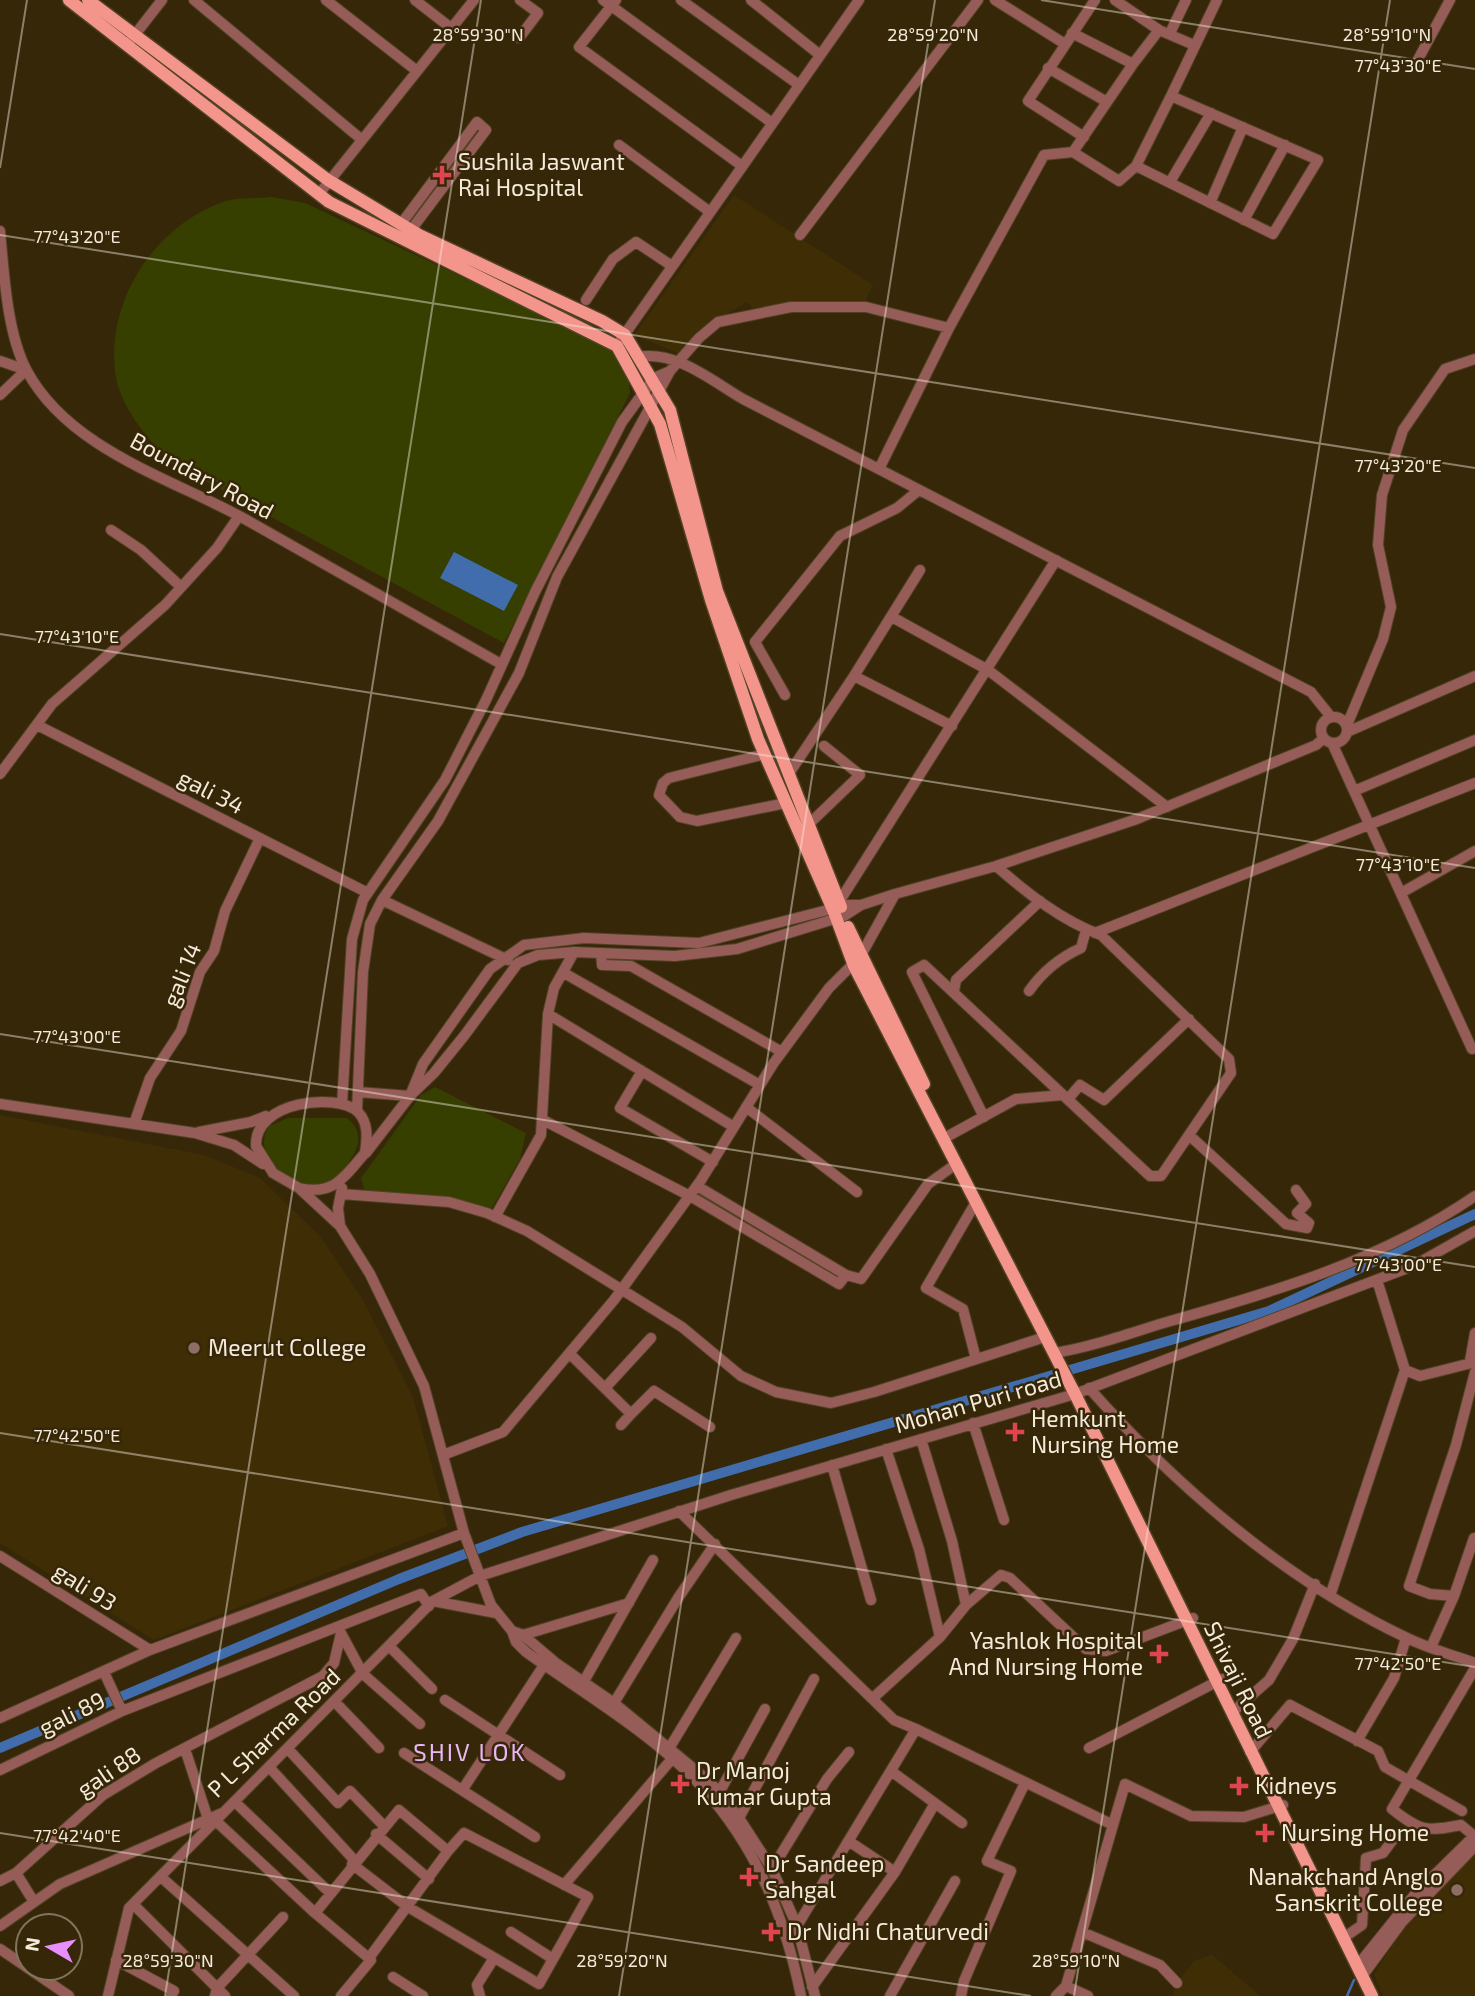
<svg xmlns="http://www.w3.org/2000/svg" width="1475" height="1996" font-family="'Exo 2',sans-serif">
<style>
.built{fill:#3f2d06}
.green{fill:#363f00}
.water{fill:#416dac}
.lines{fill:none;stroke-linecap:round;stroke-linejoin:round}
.stream{stroke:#416dac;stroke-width:2.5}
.canal{stroke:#416dac;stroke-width:10}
.minor-casing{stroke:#514226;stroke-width:12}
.major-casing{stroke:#514226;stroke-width:15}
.minor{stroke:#965c57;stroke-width:10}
.major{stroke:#f4958c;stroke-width:12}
.ticks{fill:none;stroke:#f5ebdb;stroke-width:2;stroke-opacity:0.45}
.health-dot{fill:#e0444e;stroke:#362709;stroke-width:2.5}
.education-dot{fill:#8d6e63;stroke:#362709;stroke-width:2.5}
.labels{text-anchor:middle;stroke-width:5;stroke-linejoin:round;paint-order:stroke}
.poi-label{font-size:23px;fill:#f5ebdb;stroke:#362709;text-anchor:start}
.street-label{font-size:23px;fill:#f5ebdb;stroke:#362709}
.neighbourhood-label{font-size:24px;letter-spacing:2px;fill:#eab7f5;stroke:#362709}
.ticks-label{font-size:18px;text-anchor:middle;fill:#f5ebdb;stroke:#362709;stroke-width:5;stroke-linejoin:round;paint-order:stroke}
</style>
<rect width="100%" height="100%" fill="#362709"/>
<!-- built -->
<path class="built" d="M734 195 873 285 864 304 793 303 753 309 747 302 704 328 680 354 634 335Z
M0 1115 204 1155 260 1178 320 1236 363 1300 413 1397 448 1526 154 1640 0 1543Z
M1475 1851V1996H1383L1374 1974 1406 1924Z
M1212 1955 1255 1991 1259 1996H1172L1177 1983 1194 1961Z"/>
<!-- green -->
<path class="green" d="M271 197 305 203 609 346 627 365 630 393 504 643 170 462C147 438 119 406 115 371 107 299 155 226 223 202 237 197 256 199 271 197Z
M435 1087 526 1133 520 1159 492 1208 431 1196 365 1192 361 1178 421 1095Z
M288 1118H347C373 1139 348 1164 332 1182 299 1194 248 1162 269 1126Z"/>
<!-- water -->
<path class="water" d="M454 552 518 585 504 611 440 578Z"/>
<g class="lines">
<!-- stream -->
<path class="stream" d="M1347 1996 1354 1980"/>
<!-- canal -->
<path class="canal" d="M0 1748 399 1579 522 1532 1269 1311 1475 1214"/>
<!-- minor casing -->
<g class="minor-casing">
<path id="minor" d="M194 0 361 139
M326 0 417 71
M415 0 451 28
M603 0 772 123
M616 0 579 47 742 166
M681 0 799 85
M751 0 820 55
M995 0 1065 44
M1115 0 1159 30
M1170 33 1186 0
M519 38 538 13 520 0
M130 41 162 0
M1133 64 1159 30 1194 45
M1414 67 1450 0
M1048 68 1107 102
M1171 96 1217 0
M1084 137 1028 101 1095 0
M619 145 710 212
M1073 152 1119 181 1136 166 1273 234 1318 160 1171 96 1136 166
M1170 182 1211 113
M319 194 474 0
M1210 203 1243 127
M1244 220 1285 145
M401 224 477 122 486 130 408 234
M0 231C4 273 7 334 27 371 69 449 170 478 243 518 329 567 415 615 501 664
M800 235 978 0
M586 300 613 259 636 242 672 266
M620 341 859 0
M638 357C676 350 712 381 743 399L1311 692 1331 717
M0 361 26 370 0 395
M879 469 949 328
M111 530 141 550 181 587
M892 617 988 670 1167 807
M854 676 952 726
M785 695 755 642 840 536 897 508 919 490
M1321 730a13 13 0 1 1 26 0a13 13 0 1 1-26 0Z
M37 725 368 893
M1347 725 1383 639 1391 607 1378 545 1382 495 1403 430 1445 369 1475 359
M1347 732 1475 676
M1332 743 1472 1049 1475 1048
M765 754 669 778 663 783 659 795 680 817 697 821 786 803
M0 774 52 704 165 605 217 548 239 516
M788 775 854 676 920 570
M1354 791 1475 740
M808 825 860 775 824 746
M1401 893 1475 851
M382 900 508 960
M839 902 1056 560
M1095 933 1475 783
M601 953 602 965 631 966 782 1052
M564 973 760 1085
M954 991 956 980 1040 901
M1029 991C1043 971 1059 958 1081 948L1086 930
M548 1014 734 1127
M642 1071 620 1108 713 1162
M358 1092 410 1096 423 1064 490 969 524 945 584 938 699 943 847 905H861
M1068 1099 1080 1085 1104 1100 1189 1019
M0 1104 195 1133 234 1145 263 1164
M342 1104 352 939 363 900 445 780 486 700 535 592 622 422 654 378 670 371 699 338 718 322 791 307H866L949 328 1044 155 1073 152 1133 64 1072 33
M746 1107 857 1192
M357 1111 363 972 370 924 382 900 438 821 519 673 557 577 670 371
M984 1117 912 972 924 965 1063 1095
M543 1120 690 1196 839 1284 846 1275 697 1186
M134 1124 150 1078 181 1031 200 972 214 951 225 911 260 838
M199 1132 251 1122 266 1116
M950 1135 1016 1099 1063 1095 1150 1176H1161L1231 1073 1229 1059 1101 935C1062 921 1027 893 996 866
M1189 1135 1286 1224 1307 1228 1309 1223 1297 1213 1306 1204 1296 1190
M366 1153 410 1096 434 1073 464 1036 518 963 538 955 574 952 675 956 737 949 844 916 861 905 895 894 996 866 1137 819 1316 745 1324 738
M299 1188C334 1196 344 1177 365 1153 367 1139 369 1123 358 1112 337 1092 254 1101 256 1146L273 1173 299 1188 340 1226 370 1274 424 1386 464 1533 491 1605 512 1631 523 1635 556 1663 614 1703 710 1782 739 1818 772 1869 797 1926 815 1996
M341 1194 449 1202 487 1213 527 1231 682 1327 741 1376 776 1392 831 1403 874 1392 1045 1337
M976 1202 926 1288 963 1309 976 1359
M495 1217 541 1135 548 1014 554 988 574 952
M340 1225 338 1208 342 1188
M846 1275 861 1279 928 1184 956 1164
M1054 1353C1092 1347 1130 1333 1167 1322 1274 1292 1382 1260 1475 1196
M570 1354 631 1414 621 1425
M1470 1361 1475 1333
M1405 1370 1420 1376 1475 1362
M605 1388 651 1338
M1089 1388C1177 1487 1285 1580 1405 1637 1427 1648 1452 1655 1475 1663
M631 1414 654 1391 710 1427
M973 1423 1004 1520
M886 1449 919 1549 940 1637
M443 1455 503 1432 614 1300 701 1180 773 1064 829 988 860 957 895 894
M832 1465 871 1600
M679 1511 894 1720 916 1729
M0 1556 150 1650
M1330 1596 1405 1370 1377 1280
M1454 1596 1474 1538
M433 1601 496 1613
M966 1605 1001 1575 1010 1578 1086 1649 1106 1651 1193 1618
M512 1631 516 1642 526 1652C584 1694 652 1733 701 1786 756 1846 785 1917 801 1996
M341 1633 363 1674 420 1724
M523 1635 629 1603
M389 1646 432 1689
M1431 1647 1454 1596 1430 1594 1409 1586 1456 1445 1475 1372
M584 1681 653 1560
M873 1698 940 1637 966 1605 952 1541 921 1439
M445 1700 560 1775
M335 1702 379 1748
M614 1703 678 1598 715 1544
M1236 1709 1269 1680 1293 1639 1315 1584
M122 1711 421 1594 429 1606
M0 1718 150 1650 464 1533
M1357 1741 1394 1678 1406 1638
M670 1747 736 1638
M1089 1748 1222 1679
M185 1749 208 1819
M288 1749 338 1803 350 1791 383 1825
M1250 1752 1290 1705 1378 1751 1385 1767 1462 1811
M404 1753 535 1837
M270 1768 355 1861
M0 1770 122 1711 104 1672
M891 1771 962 1823
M463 1789 544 1665
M719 1793 765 1709
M236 1803 329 1892
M739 1818 814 1679
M217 1822 315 1913
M376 1834 429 1879
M1474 1836 1461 1825C1426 1832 1420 1831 1392 1809L1475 1668
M352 1864 408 1907 539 1984 588 1897 464 1833 448 1851
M772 1869 827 1779 849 1752
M895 1872 934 1805
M16 1873 34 1902
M161 1877 294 1996
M0 1881 16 1873 103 1795 156 1763 323 1676 334 1663 341 1633
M564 1885 671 1760
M133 1904 225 1996
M0 1926 60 1884 222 1813
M797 1926 916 1729 1111 1824
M511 1932 553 1959
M1082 1932 1160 1965 1177 1983
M1349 1934 1362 1925 1366 1858 1383 1853 1397 1834
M0 1949 69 1996
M116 1960 174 1991 171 1996
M1358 1965 1416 1893 1475 1835
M1363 1975 1402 1922 1475 1846
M393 1977 423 1996
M812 1987 895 1872 850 1842
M108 1996 129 1908 433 1601 480 1576 731 1495 1075 1394 1413 1266 1475 1231
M215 1996 217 1988 283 1917
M341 1996 371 1960 315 1913 399 1810 448 1851 369 1958
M480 1996 477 1985 494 1958
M890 1996 955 1881
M961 1996 964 1981 1011 1871 987 1861 1025 1783
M1056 1996 1066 1986
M1088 1996 1066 1986 1125 1784 1191 1816 1244 1817 1283 1805"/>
</g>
<!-- major casing -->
<g class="major-casing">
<path id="major" d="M69 0 329 202 617 346 660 424 711 600 758 739 834 912 854 966 1075 1394 1372 1996
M88 0 328 180 419 235 602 321 625 335 670 410 717 591 841 907
M848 927 924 1084"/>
</g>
<!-- minor -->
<use href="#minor" class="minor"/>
<!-- major -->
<use href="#major" class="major"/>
</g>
<!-- ticks -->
<path class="ticks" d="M1041 0 1475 69M0 168 27 0M0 235 1475 468M0 634 1475 868M0 1034 1475 1267M0 1433 1475 1667M0 1833 1031 1996M165 1996 481 0M619 1996 935 0M1074 1996 1390 0"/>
<!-- markers -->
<g class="health-dot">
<path d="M438.5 164.5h7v7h7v7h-7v7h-7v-7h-7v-7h7z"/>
<path d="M1011.5 1421.5h7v7h7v7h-7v7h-7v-7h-7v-7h7z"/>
<path d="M1155.5 1643.5h7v7h7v7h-7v7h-7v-7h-7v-7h7z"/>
<path d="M676.5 1773.5h7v7h7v7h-7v7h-7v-7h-7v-7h7z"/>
<path d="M1235.5 1775.5h7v7h7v7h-7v7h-7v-7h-7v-7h7z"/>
<path d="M1261.5 1822.5h7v7h7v7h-7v7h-7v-7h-7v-7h7z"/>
<path d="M745.5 1866.5h7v7h7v7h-7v7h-7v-7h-7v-7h7z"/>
<path d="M767.5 1921.5h7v7h7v7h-7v7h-7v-7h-7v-7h7z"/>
</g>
<g class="education-dot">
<circle cx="194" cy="1348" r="7"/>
<circle cx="1457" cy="1890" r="7"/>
</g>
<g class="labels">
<!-- poi labels -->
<g class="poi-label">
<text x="458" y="170">Sushila Jaswant<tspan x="458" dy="26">Rai Hospital</tspan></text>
<text x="208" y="1356">Meerut College</text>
<text x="1031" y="1427">Hemkunt<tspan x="1031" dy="26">Nursing Home</tspan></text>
<text x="1143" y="1649" text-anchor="end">Yashlok Hospital<tspan x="1143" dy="26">And Nursing Home</tspan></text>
<text x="696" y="1779">Dr Manoj<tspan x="696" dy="26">Kumar Gupta</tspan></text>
<text x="1255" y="1794">Kidneys</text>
<text x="1281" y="1841">Nursing Home</text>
<text x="765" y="1872">Dr Sandeep<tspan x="765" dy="26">Sahgal</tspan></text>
<text x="1443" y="1885" text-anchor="end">Nanakchand Anglo<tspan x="1443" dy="26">Sanskrit College</tspan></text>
<text x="787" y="1940">Dr Nidhi Chaturvedi</text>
</g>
<!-- street labels -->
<g class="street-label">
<text transform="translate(202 476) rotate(28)" y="8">Boundary Road</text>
<text transform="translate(211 792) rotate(27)" y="8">gali 34</text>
<text transform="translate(182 975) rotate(-68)" y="8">gali 14</text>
<text transform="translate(978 1402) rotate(-16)" y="8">Mohan Puri road</text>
<text transform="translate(85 1587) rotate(32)" y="8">gali 93</text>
<text transform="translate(1238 1680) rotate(64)" y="8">Shivaji Road</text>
<text transform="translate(72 1714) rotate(-26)" y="8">gali 89</text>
<text transform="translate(274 1733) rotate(-44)" y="8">P L Sharma Road</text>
<text transform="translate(109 1772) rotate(-34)" y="8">gali 88</text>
</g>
<!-- neighbourhood labels -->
<g class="neighbourhood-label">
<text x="470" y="1761">SHIV LOK</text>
</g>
</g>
<g class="ticks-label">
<text x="478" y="41">28°59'30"N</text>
<text x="933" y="41">28°59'20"N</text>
<text x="1387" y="41">28°59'10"N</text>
<text x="1398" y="72">77°43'30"E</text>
<text x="77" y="243">77°43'20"E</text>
<text x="1398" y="472">77°43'20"E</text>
<text x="77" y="643">77°43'10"E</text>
<text x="1398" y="871">77°43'10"E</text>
<text x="77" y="1043">77°43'00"E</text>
<text x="1398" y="1271">77°43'00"E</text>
<text x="77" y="1442">77°42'50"E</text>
<text x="1398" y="1670">77°42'50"E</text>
<text x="77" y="1842">77°42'40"E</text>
<text x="168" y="1967">28°59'30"N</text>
<text x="622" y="1967">28°59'20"N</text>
<text x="1076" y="1967">28°59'10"N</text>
</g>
<!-- north arrow -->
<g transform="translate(49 1947) rotate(279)"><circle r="33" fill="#362709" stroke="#82755d" stroke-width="2"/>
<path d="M0-5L12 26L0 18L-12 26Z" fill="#e98efe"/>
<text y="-10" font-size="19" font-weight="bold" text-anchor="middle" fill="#f5ebdb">N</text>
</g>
</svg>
